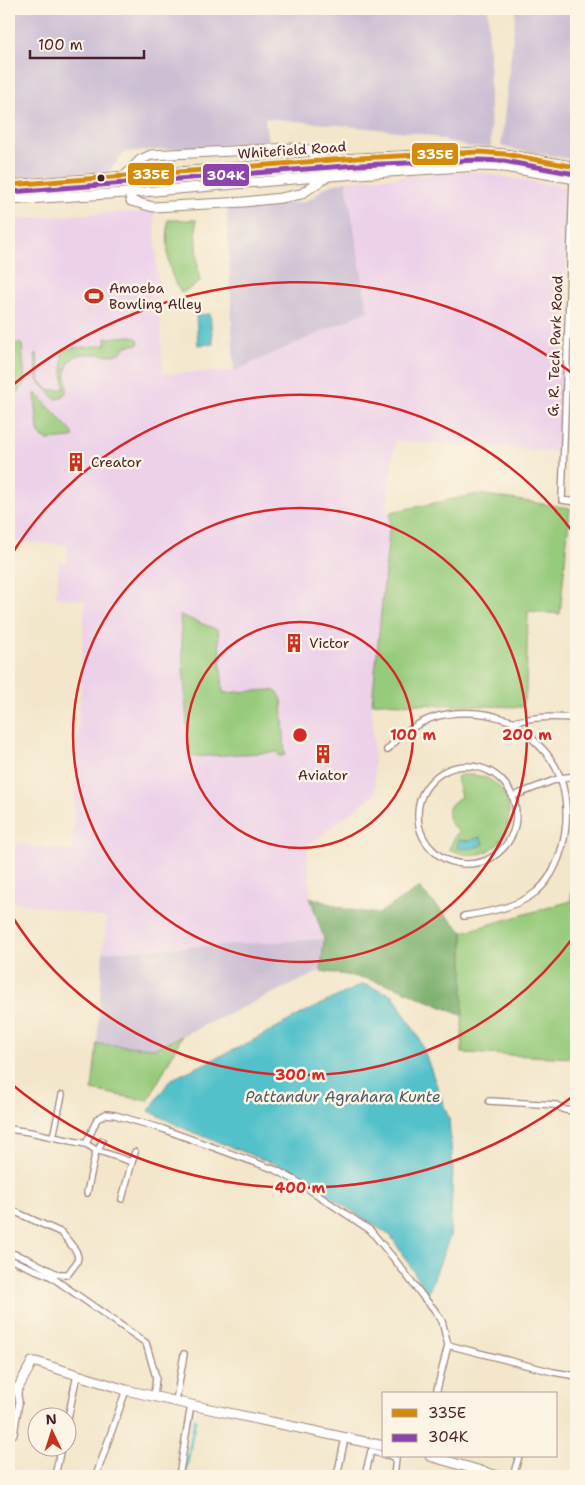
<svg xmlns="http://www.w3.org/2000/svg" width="585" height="1485" font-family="'Shantell Sans',sans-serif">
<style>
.built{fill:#edd1e9}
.industrial{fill:#ccbfd4}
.green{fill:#97cb7c;stroke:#707554}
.forest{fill:#79af6c;stroke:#62674c}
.water{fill:#53c1ca;stroke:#4e707a}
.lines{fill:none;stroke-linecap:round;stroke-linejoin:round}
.stream{stroke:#53c1ca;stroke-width:2.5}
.street-casing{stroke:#9e827a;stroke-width:8}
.secondary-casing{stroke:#9e827a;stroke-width:11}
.primary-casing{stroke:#9e827a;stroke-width:11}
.street{stroke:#fff;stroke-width:5.5}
.secondary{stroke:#fff;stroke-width:9}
.primary{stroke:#fff;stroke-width:9}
.bus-1-casing{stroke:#fcf5e5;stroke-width:9}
.bus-2-casing{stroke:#fcf5e5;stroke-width:9}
.bus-1{stroke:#d48b09;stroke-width:5}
.bus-2{stroke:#8e44ad;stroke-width:5}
.ring{fill:none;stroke:#d62828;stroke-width:2.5}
.bus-dot{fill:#4a1f2b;stroke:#fcf5e5;stroke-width:2}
.labels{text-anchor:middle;stroke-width:5;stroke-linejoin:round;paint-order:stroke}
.street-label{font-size:14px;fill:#4a1f2b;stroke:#fcf5e5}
.poi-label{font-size:14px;fill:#4a1f2b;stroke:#fcf5e5;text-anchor:start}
.water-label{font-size:15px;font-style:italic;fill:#4d5863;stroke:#fcf5e5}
.centre{fill:#d62828;stroke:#fcf5e5;stroke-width:2.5}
.ring-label{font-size:15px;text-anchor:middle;font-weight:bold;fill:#d62828;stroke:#fcf5e5;stroke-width:5;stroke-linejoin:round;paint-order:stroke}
.line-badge{stroke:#fcf5e5;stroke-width:2}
.badge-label{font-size:14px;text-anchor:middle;font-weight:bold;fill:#fff}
</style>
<rect width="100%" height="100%" fill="#fcf5e5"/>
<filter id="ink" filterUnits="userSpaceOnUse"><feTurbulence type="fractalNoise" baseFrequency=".02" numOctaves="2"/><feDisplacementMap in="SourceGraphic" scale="10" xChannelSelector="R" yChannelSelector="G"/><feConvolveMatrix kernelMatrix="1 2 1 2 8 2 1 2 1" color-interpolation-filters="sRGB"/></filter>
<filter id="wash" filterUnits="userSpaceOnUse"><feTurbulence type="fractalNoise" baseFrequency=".0096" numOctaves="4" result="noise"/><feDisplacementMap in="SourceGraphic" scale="20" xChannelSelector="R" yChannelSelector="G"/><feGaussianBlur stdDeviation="1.12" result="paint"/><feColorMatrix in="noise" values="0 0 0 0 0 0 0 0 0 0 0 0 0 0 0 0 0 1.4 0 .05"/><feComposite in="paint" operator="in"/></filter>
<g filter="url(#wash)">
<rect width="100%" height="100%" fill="#f3e6ca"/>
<!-- built -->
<path class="built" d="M469 171 569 188 559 452 456 444 395 441 386 512H391L372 703 375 794 307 846 310 897 324 939 103 952 106 918 9 901V843L72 851 85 600 56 597 59 561 67 563 68 545 9 541V219L122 212 136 213 154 211 163 374 234 371 368 311 346 181Z"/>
<!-- industrial -->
<path class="industrial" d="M9 9H488L491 147H471L418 133 265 118 268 142 125 152 109 171 9 177Z
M516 9H576V160L518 150 501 146Z
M346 181 368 311 234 371 227 209 303 202 314 197 323 188Z
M324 939 321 971 155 1048 97 1044 103 952Z"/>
<!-- green -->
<path class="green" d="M168 220H196L198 270 200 282 182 293C165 273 167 244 168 220Z
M130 336 138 339 139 344 126 346C117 368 77 339 67 367 64 375 68 384 67 391L61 398 55 399 37 379 35 353H37L39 380 48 390 64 389 62 351 63 349 106 345V338Z
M20 343 22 345 25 383 18 393 17 383H15L14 368H11L9 344Z
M35 394H37L73 433V436L72 438 47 440 42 437 38 431Z
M478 494 570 508 560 614 528 611 526 692 522 707 372 703 391 512Z
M180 615 218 630 223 693 270 690C277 691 279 693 282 700L285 755 279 756 278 752 189 757Z
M462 775C536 769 516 881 449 849L458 831C444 819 444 806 461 797L456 777Z
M576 814V1058L462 1053 463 932 571 901Z
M182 1036 148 1101 92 1090 97 1044 155 1048Z"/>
<!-- forest -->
<path class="forest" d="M419 888 463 932V1016L396 987 364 978 321 971 324 939 310 897 345 909 378 914Z"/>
<!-- water -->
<path class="water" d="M210 314 213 344 198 345 196 315Z
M480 837 484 844C475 848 467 850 457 848L459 840 469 841Z
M363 984 393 995 420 1040 449 1119 453 1170 450 1236 428 1294 391 1236 294 1174 277 1165 187 1130 149 1111 170 1080 246 1044 303 1013Z"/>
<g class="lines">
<!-- stream -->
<path class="stream" d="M185 1476 195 1419"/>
</g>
</g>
<g filter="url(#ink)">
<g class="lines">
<!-- street casing -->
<g class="street-casing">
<path id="street" d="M573 179 562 500 576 502
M387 750C415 719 443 709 484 714 493 715 502 719 511 721 519 722 529 718 537 718 550 716 564 718 576 718
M418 815a49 49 0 1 1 98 0a49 49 0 1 1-98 0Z
M513 796 560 778 576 776
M464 916C488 912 516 908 536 892 569 864 576 797 552 761 542 745 526 734 512 721
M489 1101 556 1105 565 1110 576 1111
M9 1129 30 1132 86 1144 97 1119 106 1114 115 1115 163 1129 276 1170 298 1182 370 1230 395 1260 424 1298 433 1308 442 1321 448 1345 436 1394
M53 1137 62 1095
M86 1144 96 1150 132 1162 122 1199
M98 1151 102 1141
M132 1162 135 1152
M87 1193 96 1150
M9 1209 62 1233 76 1251 78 1257 77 1262 68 1274H57L28 1259 9 1252
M9 1259 50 1276 146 1343 156 1377 154 1396
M448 1345 553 1372 576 1376
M176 1401 184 1354
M68 1418 77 1375
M14 1434 19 1402 17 1390
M390 1456 396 1458 394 1476
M55 1476 61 1448
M96 1476 126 1390
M179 1476 191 1405
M337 1476 345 1438
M365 1476 371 1451 384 1455
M513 1476 519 1456"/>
</g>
<!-- secondary casing -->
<g class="secondary-casing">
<path id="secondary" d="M125 176 140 160 151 155 294 148 309 150 325 161
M130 193 131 201 153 207 244 202 281 198 301 194 328 176
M9 1389 17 1390 32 1362H36L126 1390 191 1405 384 1446
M430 1456 498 1476"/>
</g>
<!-- primary casing -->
<g class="primary-casing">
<path id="primary" d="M9 185 358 158 479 152 505 154 576 167
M9 200 142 192 329 176 478 166 504 167 576 179"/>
</g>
<!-- street -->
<use href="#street" class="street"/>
<!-- secondary -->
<use href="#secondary" class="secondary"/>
<!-- primary -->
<use href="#primary" class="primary"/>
<!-- bus-1 casing -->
<g class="bus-1-casing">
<path id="bus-1" d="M9 185 358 158 479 152 505 154 576 167"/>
</g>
<!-- bus-2 casing -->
<g class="bus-2-casing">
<path id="bus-2" d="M10 192 358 165 479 160 504 161 575 174"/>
</g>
<!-- bus-1 -->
<use href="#bus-1" class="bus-1"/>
<!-- bus-2 -->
<use href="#bus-2" class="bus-2"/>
</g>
</g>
<!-- distance rings -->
<g class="ring">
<circle cx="300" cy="735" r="113"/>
<circle cx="300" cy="735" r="227"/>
<path d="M575 935A340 340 0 0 1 10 913M10 557A340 340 0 0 1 575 535"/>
<path d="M576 1094A453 453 0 0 1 9 1082M9 388A453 453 0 0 1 576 376"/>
</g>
<!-- icons -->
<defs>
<g id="stadium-bare" transform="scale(1.5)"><path d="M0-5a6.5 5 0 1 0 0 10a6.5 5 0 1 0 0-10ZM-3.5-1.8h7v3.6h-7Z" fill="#c8321e" stroke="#fcf5e5" stroke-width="2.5" paint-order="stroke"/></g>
<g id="building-bare" transform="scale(1.5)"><path d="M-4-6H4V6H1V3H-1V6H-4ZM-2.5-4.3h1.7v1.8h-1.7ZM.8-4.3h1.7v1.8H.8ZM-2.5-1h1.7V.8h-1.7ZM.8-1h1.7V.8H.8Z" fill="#c8321e" stroke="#fcf5e5" stroke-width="2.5" paint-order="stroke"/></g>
</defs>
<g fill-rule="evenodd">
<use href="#stadium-bare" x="94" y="296"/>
<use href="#building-bare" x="76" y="462"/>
<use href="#building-bare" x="294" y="643"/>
<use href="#building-bare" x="323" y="754"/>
</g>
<!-- markers -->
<circle class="bus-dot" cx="101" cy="178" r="4.5"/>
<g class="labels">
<!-- street labels -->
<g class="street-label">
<text transform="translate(292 150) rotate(-4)" y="5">Whitefield Road</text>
<text transform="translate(555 346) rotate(-88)" y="5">G. R. Tech Park Road</text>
</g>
<!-- poi labels -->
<g class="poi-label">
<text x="109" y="293">Amoeba<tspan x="109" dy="16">Bowling Alley</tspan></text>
<text x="91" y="467">Creator</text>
<text x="309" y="648">Victor</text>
<text x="323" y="780" text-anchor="middle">Aviator</text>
</g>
<!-- water labels -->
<g class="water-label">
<text x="343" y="1102">Pattandur Agrahara Kunte</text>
</g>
</g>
<circle cx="300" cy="735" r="8" class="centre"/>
<g class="ring-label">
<text x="413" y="740">100 m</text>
<text x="527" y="740">200 m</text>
<text x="300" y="1080">300 m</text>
<text x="300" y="1193">400 m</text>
</g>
<g class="line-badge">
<rect x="411" y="142" width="48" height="24" rx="5" fill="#d48b09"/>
<rect x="127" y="162" width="48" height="24" rx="5" fill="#d48b09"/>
<rect x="202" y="163" width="48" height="24" rx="5" fill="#8e44ad"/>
</g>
<g class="badge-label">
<text x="435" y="159">335E</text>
<text x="151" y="179">335E</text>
<text x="226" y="180">304K</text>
</g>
<!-- margin -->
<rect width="585" height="1485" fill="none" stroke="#fcf5e5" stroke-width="30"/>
<!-- legend -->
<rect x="382" y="1392" width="175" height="65" fill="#fcf5e5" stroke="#b59f9b"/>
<rect x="392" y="1409" width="25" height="8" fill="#d48b09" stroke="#b59f9b"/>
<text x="428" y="1418" font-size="15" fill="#4a1f2b">335E</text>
<rect x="392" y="1434" width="25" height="8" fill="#8e44ad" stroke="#b59f9b"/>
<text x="428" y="1442" font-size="15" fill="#4a1f2b">304K</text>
<!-- north arrow -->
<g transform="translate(52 1432) rotate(356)"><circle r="24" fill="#fcf5e5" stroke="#b59f9b"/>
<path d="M0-4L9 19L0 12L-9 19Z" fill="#c8321e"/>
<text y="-8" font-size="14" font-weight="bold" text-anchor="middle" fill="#4a1f2b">N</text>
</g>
<!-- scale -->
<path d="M30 50v8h114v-8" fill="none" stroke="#4a1f2b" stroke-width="2.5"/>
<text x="38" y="50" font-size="15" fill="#4a1f2b" stroke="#fcf5e5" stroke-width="4" paint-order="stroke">100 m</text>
</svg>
